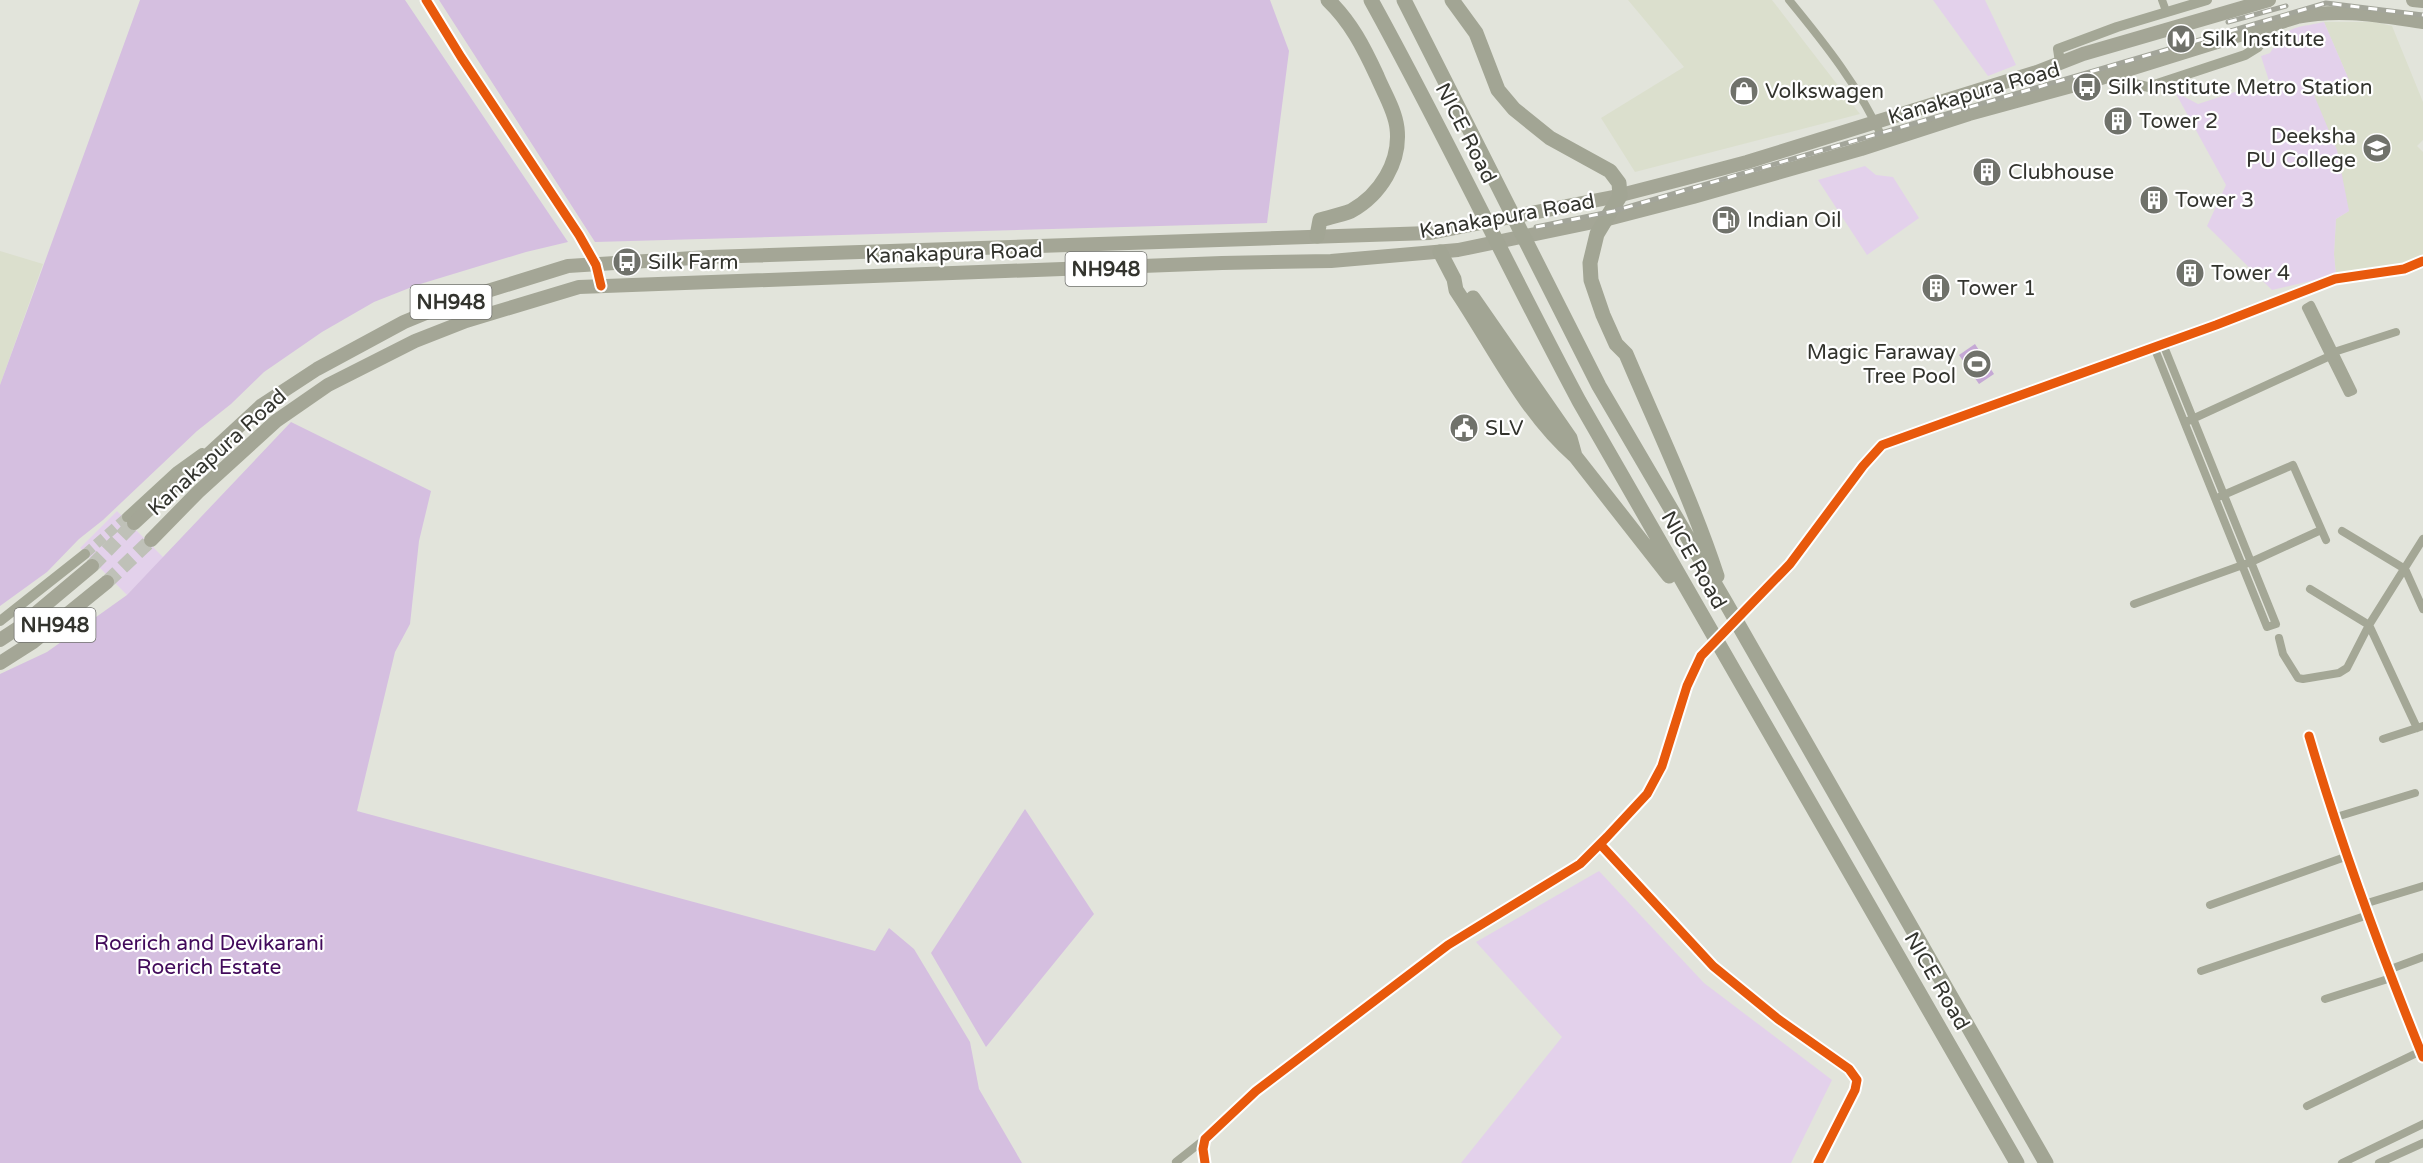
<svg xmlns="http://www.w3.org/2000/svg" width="2423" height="1163" font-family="'Varela Round',sans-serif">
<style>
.built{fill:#dbdfcd}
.green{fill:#e3d1eb}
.forest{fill:#d5bfe0}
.water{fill:#c5a8d5}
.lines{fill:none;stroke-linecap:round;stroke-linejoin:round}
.tertiary-tunnel{stroke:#bfc1b8;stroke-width:10;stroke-dasharray:10 5;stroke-linecap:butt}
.trunk-tunnel{stroke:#bfc1b8;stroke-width:14;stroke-dasharray:14 7;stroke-linecap:butt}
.minor{stroke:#a4a796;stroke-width:8}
.tertiary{stroke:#a4a796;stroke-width:10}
.trunk{stroke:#a4a696;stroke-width:14}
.motorway{stroke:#a2a594;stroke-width:15}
.rail-casing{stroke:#a3a59a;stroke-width:5}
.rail{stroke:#fff;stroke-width:3;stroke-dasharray:9;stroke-linecap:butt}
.cycleway-casing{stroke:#fff;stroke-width:13}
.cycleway{stroke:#e8590c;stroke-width:9}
.labels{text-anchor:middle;stroke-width:4.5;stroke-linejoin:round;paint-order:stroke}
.shield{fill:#fff;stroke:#70716d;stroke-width:1.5}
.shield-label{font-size:20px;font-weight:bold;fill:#33342e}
.poi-label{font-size:21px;fill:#33342e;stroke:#fff;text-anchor:start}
.street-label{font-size:21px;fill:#33342e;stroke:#fff}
.park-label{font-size:21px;fill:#420a5b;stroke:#fff}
</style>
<rect width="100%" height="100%" fill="#e2e4db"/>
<!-- built -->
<path class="built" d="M1628 0H1772L1860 114 1635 172 1601 118 1684 67Z
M2324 22H2374L2392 26 2423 102V140L2417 146 2423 152V257L2408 263 2336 275 2334 254 2336 219 2349 211 2314 95 2349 80Z
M0 251 43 264 0 385Z"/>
<!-- green -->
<path class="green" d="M1933 0H1985L2016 65 1988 76Z
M2324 22 2349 80 2314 95 2337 150 2349 211 2336 219 2334 254 2336 275 2272 290 2207 226 2226 185 2175 92 2198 104 2269 81 2261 56 2270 53C2288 24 2293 29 2324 22Z
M1865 166 1876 175 1893 177 1919 218 1867 255 1818 180Z
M117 511 164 558 127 595 80 548Z
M1599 871 1704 983 1832 1080 1791 1163H1461L1562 1037 1476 942Z"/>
<!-- forest -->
<path class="forest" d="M140 0H405L568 242 526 252 417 285 374 302 322 332 264 372 231 404 197 431 103 520 79 539 47 572 0 606V385Z
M439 0H1270L1289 51 1267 223 595 242Z
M291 422 431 491 419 541 410 624 395 652 357 811 875 951 889 928 914 949 970 1042 979 1089 1022 1163H0V674L47 652 127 595Z
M1025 809 1094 914 986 1047 931 953Z"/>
<!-- water -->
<path class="water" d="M1975 344 1994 374 1979 384 1959 355Z"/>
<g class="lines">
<!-- tertiary-tunnel -->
<path class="tertiary-tunnel" d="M85 554 127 517
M1701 656 1751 606"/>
<!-- trunk-tunnel -->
<path class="trunk-tunnel" d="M92 566 134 523
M107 582 151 540"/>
<!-- minor -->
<path class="minor" d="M1789 0C1826 45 1860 88 1884 141
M2162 0 2166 11
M2311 305 2353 391 2348 393 2306 308Z
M2154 347 2267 627 2276 624 2163 344
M2331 353 2396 332
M2188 421 2330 356
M2221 496 2293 465 2326 540
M2342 531 2405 569 2423 609
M2310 589 2369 625 2417 728
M2134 604 2251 562 2321 530
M2279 638 2283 654 2298 678 2303 679 2339 673 2347 668 2369 625 2423 539
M2309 736C2341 845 2380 951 2423 1057
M2383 739 2423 726
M2333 818 2415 793
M1600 844 1713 966 1778 1019 1849 1069 1857 1080 1855 1090 1818 1163
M2364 904 2423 886
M2210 905 2348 856
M2388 970 2423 957
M2201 971 2368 915
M2325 999 2391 978
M2307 1106 2421 1051
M1176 1162 1205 1139
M1205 1163 1203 1149 1205 1139 1256 1091
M2342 1163 2423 1124
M2379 1163 2423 1143"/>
<!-- tertiary -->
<path class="tertiary" d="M426 0 461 57 579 235 596 265 601 286
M2060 62 2058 49 2117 27 2207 0
M2107 77 2148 87 2245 55 2258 47 2275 25
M127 517 177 471 202 453
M1751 606 1790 564 1863 466 1882 445 2216 325 2335 279 2404 269 2423 261
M0 621 85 554
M1256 1091 1448 945 1580 864 1647 794 1662 766 1687 686 1701 656"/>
<!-- trunk -->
<path class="trunk" d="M2413 0 2423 1
M134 523 262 405 317 369 404 322 455 301 568 266 709 257 1430 233 1613 197 1679 180 1747 162 2037 72 2083 54 2269 0
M151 540 198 492 276 421 328 385 415 341 466 321 579 287 1222 263 1331 261 1458 250 1608 219 1693 197 1861 149 1969 114 2101 78 2297 17C2341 8 2380 16 2423 22
M0 640 18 628 92 566
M0 663 33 642 107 582"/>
<!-- motorway -->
<path class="motorway" d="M1371 0C1444 132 1508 268 1579 401L2017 1163
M1404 0 1599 386 1726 603 2046 1163
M1452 0 1476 33 1498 90 1514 109 1550 138 1610 171 1619 183 1620 196 1597 234 1590 263 1591 280 1603 315 1616 344 1626 354C1657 427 1692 500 1717 576
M1317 236 1320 220C1330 217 1341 215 1351 211 1380 195 1401 162 1397 128 1395 110 1384 93 1377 76 1364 48 1351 22 1328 0
M1440 252 1454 279 1456 290C1493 345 1525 413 1575 456L1669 576
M1473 298 1570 438 1575 456"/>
<!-- rail casing -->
<g class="rail-casing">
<path id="rail" d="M2228 22 2286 6
M1536 227 1614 211 2326 3 2423 15"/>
</g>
<!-- rail -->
<use href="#rail" class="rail"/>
<!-- cycleway casing -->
<g class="cycleway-casing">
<path id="cycleway" d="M426 0 461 57 579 235 596 265 601 286
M2309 736C2341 845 2380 951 2423 1057
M1600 844 1713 966 1778 1019 1849 1069 1857 1080 1855 1090 1818 1163
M1205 1163 1203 1149 1205 1139 1256 1091 1448 945 1580 864 1607 837 1647 794 1662 766 1687 686 1701 656 1790 564 1863 466 1882 445 2216 325 2335 279 2404 269 2423 261"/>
</g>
<!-- cycleway -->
<use href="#cycleway" class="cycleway"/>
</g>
<!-- icons -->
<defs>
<g id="metro-disc" transform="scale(1.5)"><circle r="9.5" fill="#70726b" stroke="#fff"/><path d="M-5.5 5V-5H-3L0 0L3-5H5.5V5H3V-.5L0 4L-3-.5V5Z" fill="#fff"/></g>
<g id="bus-disc" transform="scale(1.5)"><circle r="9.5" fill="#70726b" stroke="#fff"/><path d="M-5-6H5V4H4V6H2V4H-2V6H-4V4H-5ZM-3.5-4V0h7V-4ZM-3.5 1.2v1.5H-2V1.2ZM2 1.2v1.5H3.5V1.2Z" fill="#fff"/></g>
<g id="shop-disc" transform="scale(1.5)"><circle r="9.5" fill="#70726b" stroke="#fff"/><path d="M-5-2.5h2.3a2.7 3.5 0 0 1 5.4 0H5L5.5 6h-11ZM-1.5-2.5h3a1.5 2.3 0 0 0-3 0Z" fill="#fff"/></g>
<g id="building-disc" transform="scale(1.5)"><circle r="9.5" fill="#70726b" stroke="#fff"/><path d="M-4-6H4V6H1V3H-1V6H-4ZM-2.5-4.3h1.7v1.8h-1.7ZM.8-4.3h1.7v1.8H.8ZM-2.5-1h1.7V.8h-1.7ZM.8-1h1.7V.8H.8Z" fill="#fff"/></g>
<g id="school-disc" transform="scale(1.5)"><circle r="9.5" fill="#70726b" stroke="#fff"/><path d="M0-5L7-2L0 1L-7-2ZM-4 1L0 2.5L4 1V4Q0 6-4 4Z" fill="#fff"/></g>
<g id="fuel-disc" transform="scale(1.5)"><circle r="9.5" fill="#70726b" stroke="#fff"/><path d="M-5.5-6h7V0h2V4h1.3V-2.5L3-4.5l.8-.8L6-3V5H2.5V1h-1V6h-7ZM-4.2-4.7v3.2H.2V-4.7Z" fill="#fff"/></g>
<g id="stadium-disc" transform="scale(1.5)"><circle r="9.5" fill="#70726b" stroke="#fff"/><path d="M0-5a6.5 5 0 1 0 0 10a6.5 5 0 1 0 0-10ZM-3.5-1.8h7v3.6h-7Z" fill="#fff"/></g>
<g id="civic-disc" transform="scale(1.5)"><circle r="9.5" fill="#70726b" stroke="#fff"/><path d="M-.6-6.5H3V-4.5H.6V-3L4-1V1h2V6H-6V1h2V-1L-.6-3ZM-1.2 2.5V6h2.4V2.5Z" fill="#fff"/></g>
</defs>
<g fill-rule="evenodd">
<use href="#metro-disc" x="2181" y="39"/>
<use href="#bus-disc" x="2087" y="87"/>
<use href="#shop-disc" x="1744" y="91"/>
<use href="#building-disc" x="2118" y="121"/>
<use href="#school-disc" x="2377" y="148"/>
<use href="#building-disc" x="1987" y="172"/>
<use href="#building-disc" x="2154" y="200"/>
<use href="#fuel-disc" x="1726" y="220"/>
<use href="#bus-disc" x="627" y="262"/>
<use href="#building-disc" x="2190" y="273"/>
<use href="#building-disc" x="1936" y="288"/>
<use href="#stadium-disc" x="1977" y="364"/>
<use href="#civic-disc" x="1464" y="428"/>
</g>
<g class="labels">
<!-- shield labels -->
<g class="shield">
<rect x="1065.5" y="252" width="81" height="34" rx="4.5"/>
<rect x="410.5" y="285" width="81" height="34" rx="4.5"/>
<rect x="14.5" y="608" width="81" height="34" rx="4.5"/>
</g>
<g class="shield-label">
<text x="1106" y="276">NH948</text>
<text x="451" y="309">NH948</text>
<text x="55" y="632">NH948</text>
</g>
<!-- poi labels -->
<g class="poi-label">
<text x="2202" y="46">Silk Institute</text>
<text x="2108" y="94">Silk Institute Metro Station</text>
<text x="1765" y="98">Volkswagen</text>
<text x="2139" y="128">Tower 2</text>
<text x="2356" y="143" text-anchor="end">Deeksha<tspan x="2356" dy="24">PU College</tspan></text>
<text x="2008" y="179">Clubhouse</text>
<text x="2175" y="207">Tower 3</text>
<text x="1747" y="227">Indian Oil</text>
<text x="648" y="269">Silk Farm</text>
<text x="2211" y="280">Tower 4</text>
<text x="1957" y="295">Tower 1</text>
<text x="1956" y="359" text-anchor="end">Magic Faraway<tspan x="1956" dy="24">Tree Pool</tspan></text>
<text x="1485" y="435">SLV</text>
</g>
<!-- street labels -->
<g class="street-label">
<text transform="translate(1974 93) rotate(-16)" y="7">Kanakapura Road</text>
<text transform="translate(1466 133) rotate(63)" y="7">NICE Road</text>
<text transform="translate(1507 216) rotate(-10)" y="7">Kanakapura Road</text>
<text transform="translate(954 253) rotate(-2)" y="7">Kanakapura Road</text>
<text transform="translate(217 452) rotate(-42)" y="7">Kanakapura Road</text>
<text transform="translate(1694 560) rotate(60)" y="7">NICE Road</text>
<text transform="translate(1937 981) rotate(60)" y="7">NICE Road</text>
</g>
<!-- park labels -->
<g class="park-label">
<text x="209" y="950">Roerich and Devikarani<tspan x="209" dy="24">Roerich Estate</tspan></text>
</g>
</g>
</svg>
